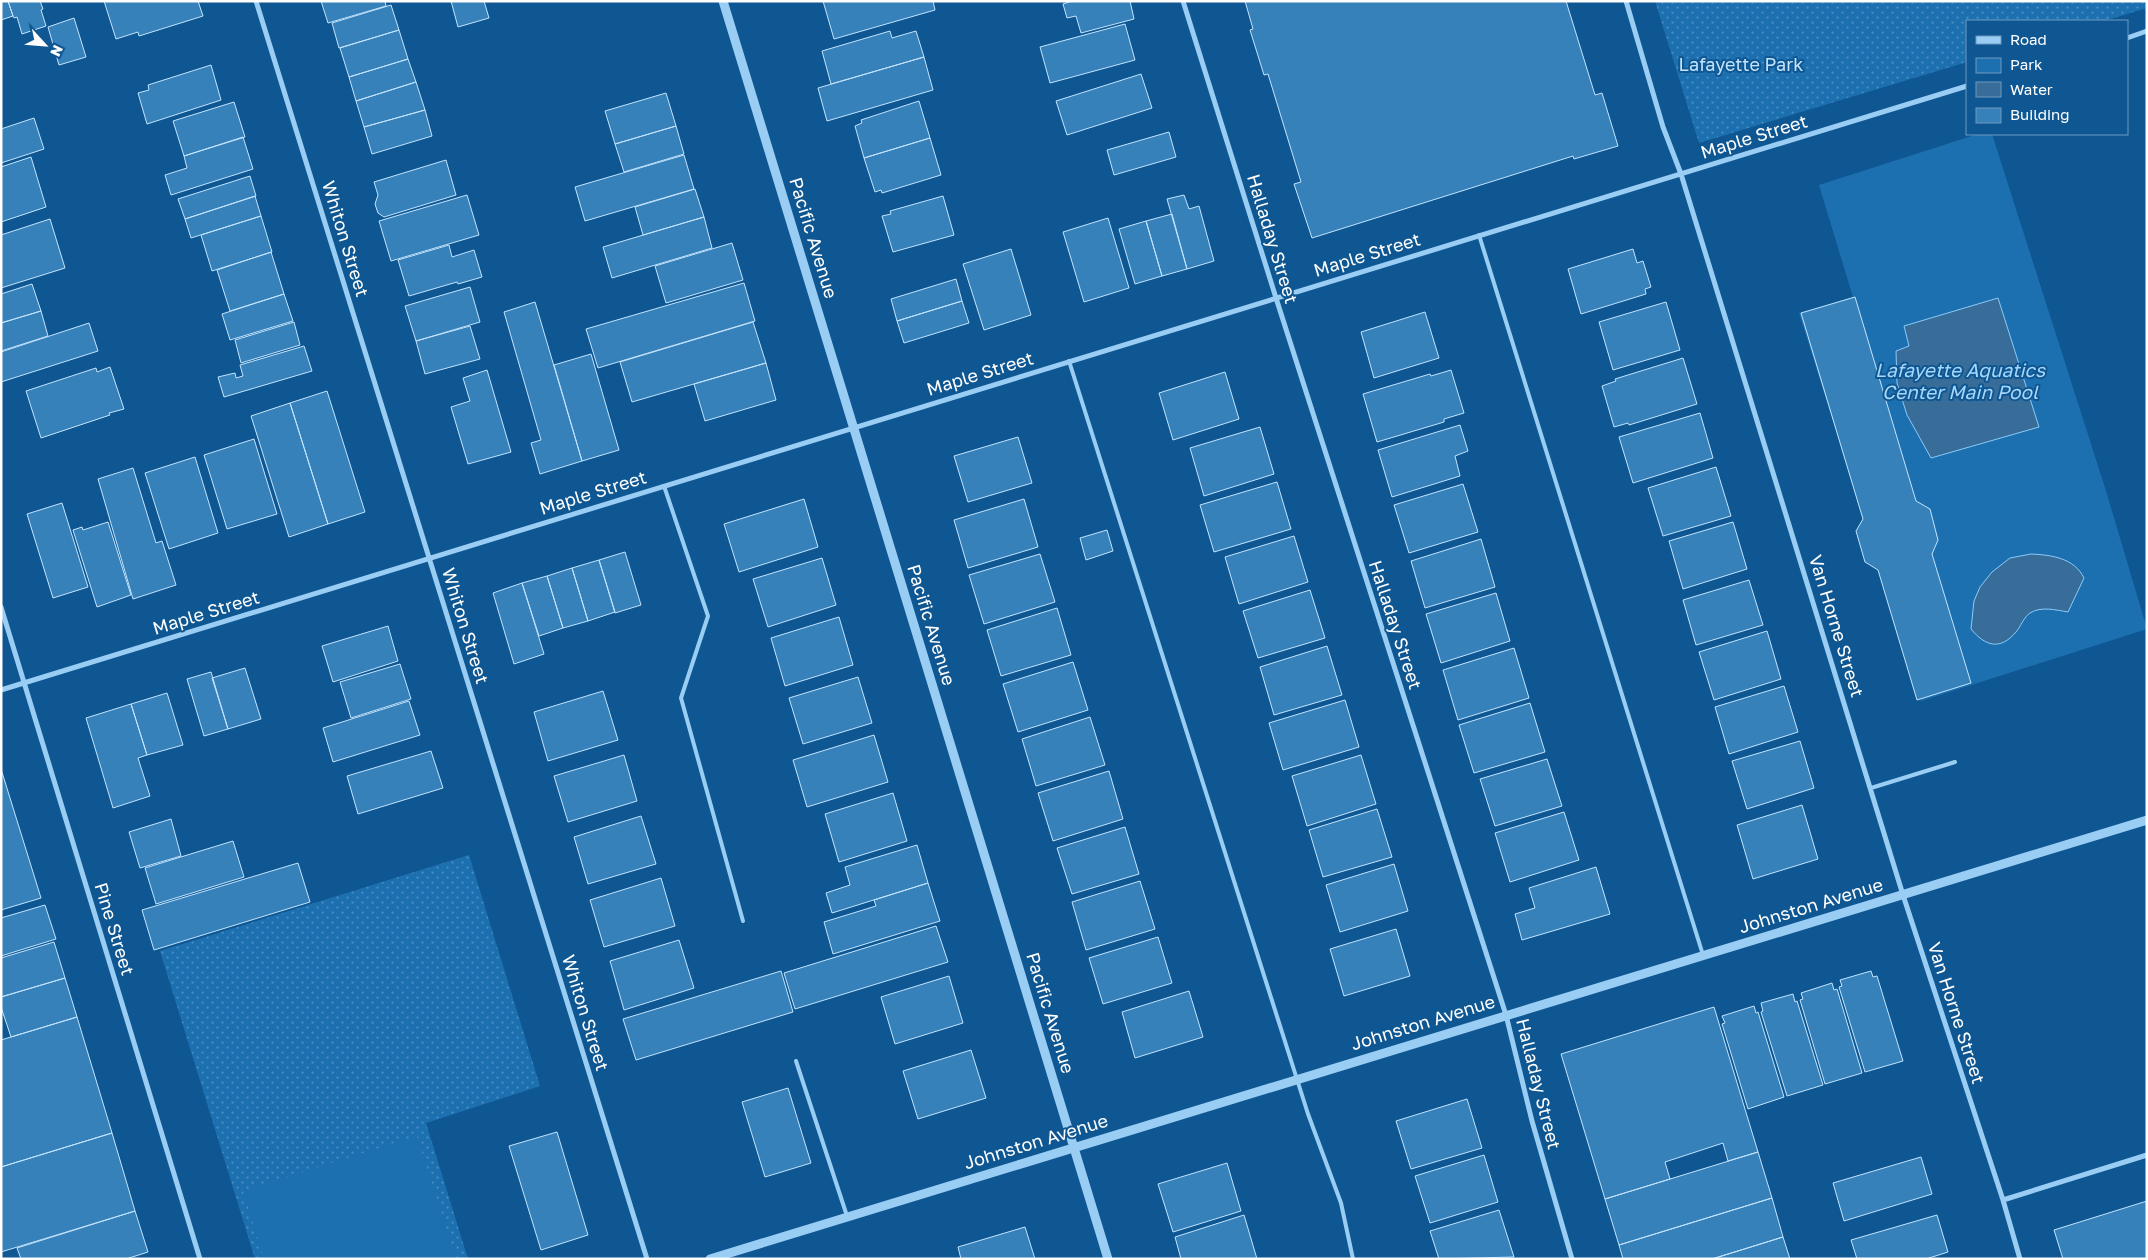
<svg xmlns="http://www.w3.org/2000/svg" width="2148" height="1260" font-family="'Golos Text',sans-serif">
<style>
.green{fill:url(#green-dots)}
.pitch{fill:#1d70b0}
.water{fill:#376d98;stroke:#8ccaf8}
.building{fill:#3781bb;stroke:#c2e4fe}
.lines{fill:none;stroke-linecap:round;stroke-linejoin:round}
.service{stroke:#9acdf4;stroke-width:4}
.minor{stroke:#9acdf4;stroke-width:5}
.tertiary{stroke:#9acdf4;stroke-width:9}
.labels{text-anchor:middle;stroke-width:4;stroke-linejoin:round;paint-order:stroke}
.park-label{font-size:18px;fill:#c2e4fe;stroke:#0f5792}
.street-label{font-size:18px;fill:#fff;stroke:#0f5792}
.water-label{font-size:19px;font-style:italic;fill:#a6d7fb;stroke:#0f5792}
</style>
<defs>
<pattern id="green-dots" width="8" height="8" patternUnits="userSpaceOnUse" patternTransform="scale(1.25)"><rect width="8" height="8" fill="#1d70b0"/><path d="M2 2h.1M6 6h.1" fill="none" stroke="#4a8dc0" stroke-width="1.8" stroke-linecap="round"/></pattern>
</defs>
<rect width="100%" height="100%" fill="#0f5792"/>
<!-- green -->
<path class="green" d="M1655 1H2147V8L2104 21H1967V62L1699 143Z
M469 855 540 1086 426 1123 468 1259H255L160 951Z"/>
<!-- pitch -->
<path class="pitch" d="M1978 134H1992L2106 491 2147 629 1921 701 1799 313 1853 297 1819 185Z
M417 1136 456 1259H264L243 1191Z"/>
<!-- water -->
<path class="water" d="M1998 298 2039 427 1931 458 1907 415 1897 383 1896 351 1909 346 1904 326Z
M2031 554C2052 555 2074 558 2084 578L2068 612C2056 610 2041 606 2030 613 2024 617 2021 626 2016 632 2000 651 1985 646 1971 629L1974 601 1980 587 1992 572 2010 558Z"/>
<!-- building -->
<path class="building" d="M1 1H8L13 16 1 20Z
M8 1H40L43 9 41 10 46 26 22 34 17 17 14 18 13 16Z
M104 1H198L203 16 139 36 138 32 116 39Z
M321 1H385L386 6 328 23Z
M451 1H484L489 18 458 27Z
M823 1H933L935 10 834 39Z
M1072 1H1130L1134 19 1081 33 1076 16 1067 18 1063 4Z
M1245 1H1566L1595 95 1602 93 1618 146 1574 159 1573 156 1312 238 1294 184 1301 182 1268 74 1264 75 1250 30 1253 29Z
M391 5 399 30 339 48 332 23Z
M74 18 86 57 59 65 48 27Z
M1125 24 1135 60 1050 83 1040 47Z
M399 30 408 59 349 77 340 48Z
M890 31 892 38 916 31 924 57 831 84 822 51Z
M924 57 933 90 827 121 818 88Z
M408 59 416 82 356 101 349 77Z
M211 65 221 100 147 124 138 93 149 90 148 85Z
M1141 74 1152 108 1067 135 1056 101Z
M416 82 425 110 364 127 356 101Z
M666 93 676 126 615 144 605 111Z
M919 101 930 138 864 158 855 126 862 123 861 120Z
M234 102 245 137 184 156 173 121Z
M425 110 432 136 372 154 364 127Z
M34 118 44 149 1 163V129Z
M676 126 684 154 624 172 615 144Z
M1169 132 1176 157 1114 175 1107 150Z
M243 137 253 169 171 195 165 175 187 168 184 156Z
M930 138 941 175 882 193 881 190 875 192 864 158Z
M684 155 694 189 585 221 575 187Z
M31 157 46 207 1 222V167Z
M446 160 456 195 384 217 378 213 375 204 378 195 374 182Z
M250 176 256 196 185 219 178 199Z
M695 189 704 217 643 235 635 207Z
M467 195 479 235 391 261 379 221Z
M1184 195 1189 209 1199 206 1214 261 1187 269 1167 199Z
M255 196 261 216 191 238 185 219Z
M943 196 954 235 893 252 882 216 891 214 890 211Z
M1172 214 1187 269 1162 276 1146 221Z
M261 216 272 252 212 271 201 235Z
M704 217 712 248 612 278 603 247Z
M1108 218 1129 288 1084 302 1063 232Z
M50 219 65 268 1 288V235Z
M1146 221 1162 276 1135 284 1119 229Z
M732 243 743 280 666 303 655 266Z
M449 245 452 257 474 250 482 277 458 284 457 282 409 296 398 260Z
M1011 249 1031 315 984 330 963 264Z
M1633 249 1637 263 1643 261 1651 287 1645 289 1646 294 1581 314 1568 269Z
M271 252 284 294 230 311 217 270Z
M956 279 962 301 897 321 891 299Z
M744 283 755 321 598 368 586 329Z
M32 284 41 311 1 323V294Z
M470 287 480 322 416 341 405 306Z
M284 294 293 321 230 340 222 314Z
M1855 297 1916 501 1930 509 1938 540 1932 554 1971 683 1917 700 1878 570 1865 562 1856 531 1863 519 1801 313Z
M962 301 969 323 904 343 897 321Z
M535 302 582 461 540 474 531 443 541 440 504 312Z
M1666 302 1680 350 1613 370 1599 322Z
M41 311 48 336 1 351V323Z
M1425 312 1439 358 1374 378 1361 332Z
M294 322 300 345 241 363 235 340Z
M753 322 766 363 632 402 620 362Z
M89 323 98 351 1 382V352Z
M470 326 480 359 425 374 416 341Z
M304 346 312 371 224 397 218 377 235 373 236 378 243 376 240 365Z
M591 354 619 450 582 461 554 365Z
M1683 358 1697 404 1629 425 1628 423 1614 427 1602 386 1616 381 1615 379Z
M766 363 776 400 705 421 694 384Z
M110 367 124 409 109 413 110 415 41 438 26 391 96 368 97 372Z
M487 370 511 452 468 464 451 407 470 401 463 378Z
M1451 370 1464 413 1444 419V422L1377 442 1363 394 1430 374 1431 376Z
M1225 372 1239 419 1173 440 1159 393Z
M327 391 365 512 328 524 290 403Z
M290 403 328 524 289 537 251 416Z
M1700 413 1713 458 1633 483 1619 437Z
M1460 425 1468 451 1455 456 1460 476 1392 497 1378 450Z
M1260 427 1274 474 1204 496 1190 448Z
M1018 437 1032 483 968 502 954 456Z
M254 439 277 514 227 529 204 455Z
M195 457 218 533 169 549 145 473Z
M1716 467 1731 516 1663 536 1648 488Z
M133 468 156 543 162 541 176 585 133 599 98 479Z
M1277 482 1291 529 1214 552 1200 505Z
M1463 484 1478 532 1409 553 1394 505Z
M804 499 818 547 739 572 724 524Z
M1024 499 1038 547 968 568 954 520Z
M62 503 88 587 53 598 27 514Z
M108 522 131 595 97 607 73 530 82 527 83 530Z
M1733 522 1747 569 1683 589 1669 541Z
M1107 530 1113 551 1086 560 1080 538Z
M1294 536 1308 582 1239 604 1225 557Z
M1481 539 1495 587 1425 608 1411 561Z
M625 552 641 605 615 613 599 560Z
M1040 554 1055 602 984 624 969 575Z
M822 558 836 605 768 627 753 579Z
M599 560 615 612 588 621 572 568Z
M572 568 588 621 563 628 547 576Z
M547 576 563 628 539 636 522 583Z
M1749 580 1763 625 1696 645 1683 600Z
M522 583 544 654 514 664 493 593Z
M1310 590 1325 638 1258 658 1243 611Z
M1496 593 1510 641 1441 663 1426 614Z
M1057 608 1071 655 1001 676 987 630Z
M839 617 853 665 785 686 771 638Z
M388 626 398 661 333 682 322 646Z
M1767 631 1781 679 1714 700 1699 652Z
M1327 646 1342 695 1274 715 1260 667Z
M1514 648 1529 698 1458 720 1443 670Z
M1073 662 1088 710 1018 732 1003 684Z
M400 664 411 699 351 718 340 682Z
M245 668 261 719 228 729 212 678Z
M211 672 228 729 204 736 187 679Z
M858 677 872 723 803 744 789 698Z
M1784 686 1798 732 1729 754 1715 707Z
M603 691 618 740 548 761 534 712Z
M167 693 183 745 147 755 131 704Z
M1345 700 1359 747 1283 770 1269 723Z
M409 701 420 735 333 762 323 728Z
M1530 703 1545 752 1474 773 1459 725Z
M131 704 147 755 138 758 150 796 113 808 86 718Z
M1090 717 1105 765 1036 786 1022 739Z
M874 735 888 782 807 807 793 760Z
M1800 741 1814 788 1747 809 1732 761Z
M431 751 443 788 358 814 347 776Z
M624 755 637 801 568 822 554 776Z
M1361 755 1376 804 1307 826 1292 776Z
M1547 759 1562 806 1495 826 1480 779Z
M1 769 41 898 1 910Z
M1109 771 1123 819 1053 841 1038 793Z
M893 793 907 841 839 862 825 814Z
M1802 805 1818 859 1753 879 1737 825Z
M1377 809 1392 857 1323 877 1309 830Z
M1564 812 1579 860 1510 882 1495 833Z
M641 816 656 864 588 884 574 837Z
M171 819 181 856 140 868 129 832Z
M1125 827 1139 874 1072 894 1057 848Z
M233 841 244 877 156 904 145 868Z
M917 845 928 883 832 913 826 893 850 885 845 867Z
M298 863 310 902 154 950 142 910Z
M1394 864 1408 911 1340 932 1326 885Z
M1596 867 1610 914 1522 940 1515 914 1535 908 1529 888Z
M661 878 675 926 604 947 590 900Z
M1140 881 1155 929 1086 950 1072 902Z
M928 883 940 921 833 954 824 922 876 906 874 900Z
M45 905 56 939 1 956V918Z
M936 926 948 962 795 1009 784 973Z
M1396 929 1410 976 1344 996 1330 949Z
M1158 937 1172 983 1103 1004 1089 958Z
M679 940 694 988 624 1010 610 961Z
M54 942 65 978 1 997V958Z
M781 971 793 1012 636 1060 623 1019Z
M1871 971 1873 977 1877 976 1903 1061 1865 1072 1839 987 1842 986 1840 980Z
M949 976 963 1023 895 1044 881 997Z
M65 978 77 1017 11 1037 1 1007V997Z
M1832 983 1834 990 1837 989 1862 1073 1825 1084 1800 1000 1803 999 1801 993Z
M1189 991 1203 1037 1135 1058 1122 1012Z
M1793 994 1795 1002 1797 1001 1823 1085 1787 1096 1761 1012 1763 1011 1761 1003Z
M1754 1006 1756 1013 1758 1012 1784 1097 1748 1109 1722 1024 1725 1023 1722 1016Z
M1714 1007 1758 1152 1728 1161 1723 1143 1665 1162 1670 1179 1605 1199 1561 1054Z
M77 1017 112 1133 1 1167V1040Z
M971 1050 986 1098 918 1119 903 1071Z
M788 1088 811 1163 765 1177 742 1102Z
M1467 1099 1482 1148 1411 1169 1396 1121Z
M557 1132 588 1235 541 1250 509 1146Z
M112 1133 135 1211 1 1252V1167Z
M1758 1152 1772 1198 1619 1245 1605 1199Z
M1484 1155 1498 1202 1430 1223 1415 1176Z
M1921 1157 1932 1194 1844 1221 1833 1183Z
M1227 1163 1241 1211 1173 1232 1158 1184Z
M1772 1198 1783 1237 1712 1259H1623L1619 1245Z
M2147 1201V1259H2063L2054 1230Z
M1499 1210 1514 1257 1439 1259 1430 1231Z
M135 1211 148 1252 126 1259H21L17 1248Z
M1244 1215 1257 1259H1181L1175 1237Z
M1937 1215 1948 1252 1926 1259H1857L1851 1240Z
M1025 1227 1035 1259H961L958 1247Z
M1783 1237 1790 1259H1712Z"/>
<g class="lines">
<!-- service -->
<path class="service" d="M1479 235 1703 955
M1069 361 1308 1114 1341 1203 1353 1259
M664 486 708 616 681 698 743 921
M1871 788 1955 762
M796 1061 847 1216"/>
<!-- minor -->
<path class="minor" d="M256 1 647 1259
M1183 1 1276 298 1506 1015 1532 1121 1572 1259
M1626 1 1663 127 1681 174 1903 895 2003 1200 2020 1259
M2127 38 2147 31
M1 607 200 1259
M1 690 1967 86
M2003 1200 2147 1155"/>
<!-- tertiary -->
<path class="tertiary" d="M723 1 1108 1259
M710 1259 2147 820"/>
</g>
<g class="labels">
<!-- park labels -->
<g class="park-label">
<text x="1741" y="71">Lafayette Park</text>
</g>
<!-- street labels -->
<g class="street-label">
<text transform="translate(1754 137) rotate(-17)" y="6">Maple Street</text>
<text transform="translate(813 238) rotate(73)" y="6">Pacific Avenue</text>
<text transform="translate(345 239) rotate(73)" y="6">Whiton Street</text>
<text transform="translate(1272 239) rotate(73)" y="6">Halladay Street</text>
<text transform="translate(1367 255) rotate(-17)" y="6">Maple Street</text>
<text transform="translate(980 374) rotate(-17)" y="6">Maple Street</text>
<text transform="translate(593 493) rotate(-17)" y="6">Maple Street</text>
<text transform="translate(206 613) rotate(-17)" y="6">Maple Street</text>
<text transform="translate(931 625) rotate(73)" y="6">Pacific Avenue</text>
<text transform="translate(1395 625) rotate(72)" y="6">Halladay Street</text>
<text transform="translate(465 626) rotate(73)" y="6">Whiton Street</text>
<text transform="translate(1836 626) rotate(73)" y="6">Van Horne Street</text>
<text transform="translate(1811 906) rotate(-17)" y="6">Johnston Avenue</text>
<text transform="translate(114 929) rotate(73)" y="6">Pine Street</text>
<text transform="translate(585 1013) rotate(73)" y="6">Whiton Street</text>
<text transform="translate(1050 1013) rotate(73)" y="6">Pacific Avenue</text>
<text transform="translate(1956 1013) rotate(72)" y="6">Van Horne Street</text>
<text transform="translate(1423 1023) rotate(-17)" y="6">Johnston Avenue</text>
<text transform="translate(1538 1084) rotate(76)" y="6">Halladay Street</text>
<text transform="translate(1036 1142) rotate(-17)" y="6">Johnston Avenue</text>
</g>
<!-- water labels -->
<g class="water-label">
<text x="1960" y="377">Lafayette Aquatics<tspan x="1960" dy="22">Center Main Pool</tspan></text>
</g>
</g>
<!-- border -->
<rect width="2148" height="1260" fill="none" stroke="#ffffff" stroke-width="5"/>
<!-- legend -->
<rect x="1966" y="20" width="162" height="115" fill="#0f5792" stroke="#6f9abe"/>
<rect x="1976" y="36" width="25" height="8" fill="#9acdf4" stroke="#6f9abe"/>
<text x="2010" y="45" font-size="15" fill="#ffffff">Road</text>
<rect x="1976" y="58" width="25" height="15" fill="#1d70b0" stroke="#6f9abe"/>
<text x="2010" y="70" font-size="15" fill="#ffffff">Park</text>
<rect x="1976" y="82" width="25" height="15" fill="#376d98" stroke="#6f9abe"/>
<text x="2010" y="95" font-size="15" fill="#ffffff">Water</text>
<rect x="1976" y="108" width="25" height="15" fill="#3781bb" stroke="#6f9abe"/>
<text x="2010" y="120" font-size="15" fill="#ffffff">Building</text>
<!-- north arrow -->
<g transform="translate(45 45) rotate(116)" stroke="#0f5792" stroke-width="4" paint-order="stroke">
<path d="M0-4L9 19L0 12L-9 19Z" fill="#ffffff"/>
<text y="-8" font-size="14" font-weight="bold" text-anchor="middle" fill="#ffffff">N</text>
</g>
</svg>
